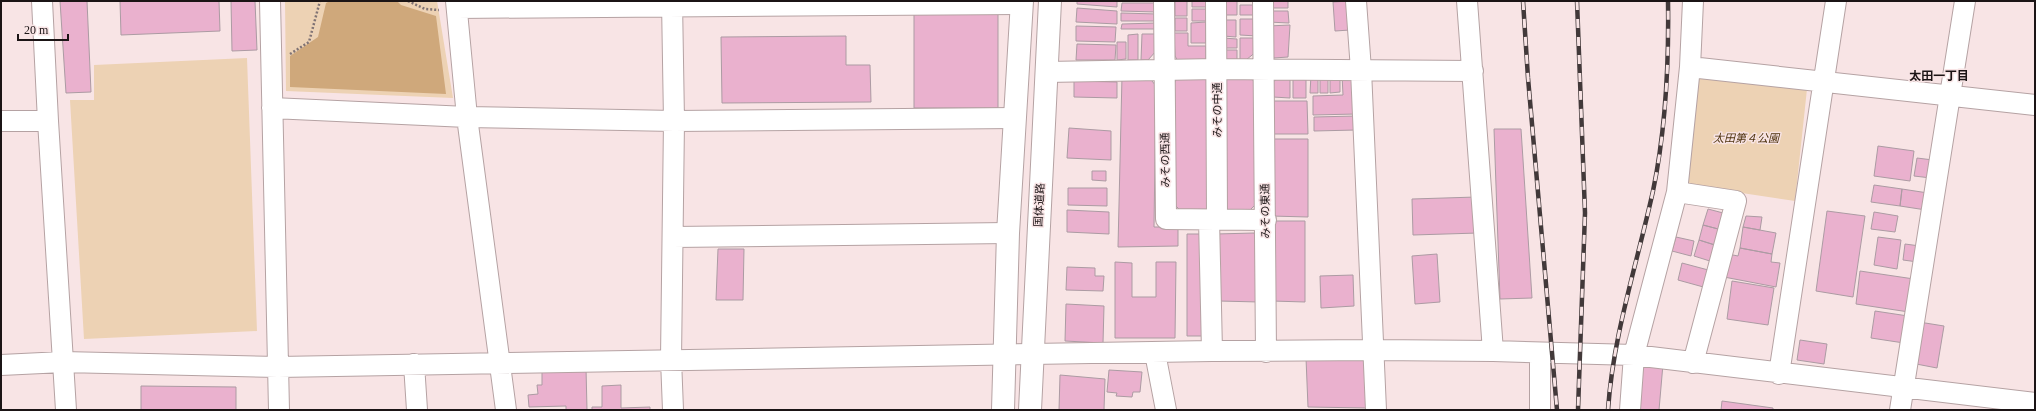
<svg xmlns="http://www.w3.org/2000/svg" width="2036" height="411" font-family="'Times New Roman','Noto Sans JP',serif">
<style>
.green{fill:#edd2b4}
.forest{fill:#cfa87b}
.building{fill:#eab1ce;stroke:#ac9ba3}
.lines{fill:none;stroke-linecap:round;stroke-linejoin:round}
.street-casing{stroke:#b5a2a3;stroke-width:22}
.secondary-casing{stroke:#b5a2a3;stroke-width:24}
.path{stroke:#807374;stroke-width:2.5;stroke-dasharray:2 2;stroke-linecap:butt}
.street{stroke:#fff;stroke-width:20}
.secondary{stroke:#fff;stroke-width:22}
.rail-casing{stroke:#42393a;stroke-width:4.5}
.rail{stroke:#f8e4e5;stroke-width:3;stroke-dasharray:9;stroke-linecap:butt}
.labels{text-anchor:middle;stroke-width:3;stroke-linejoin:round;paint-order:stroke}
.street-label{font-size:11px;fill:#1b1415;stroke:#f8e4e5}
.park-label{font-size:11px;font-style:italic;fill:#4d320d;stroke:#f8e4e5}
.neighbourhood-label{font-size:12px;font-weight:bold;fill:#1b1415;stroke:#f8e4e5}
</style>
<rect width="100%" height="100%" fill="#f8e4e5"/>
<!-- green -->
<path class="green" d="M285 1H437L453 98 286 91Z
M247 58 257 331 84 339 70 100H94V65Z
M1698 77 1807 89 1795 201 1682 184Z"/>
<!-- forest -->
<path class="forest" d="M330 1H397L401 5 436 16 446 94 290 87V56L318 37 326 3Z"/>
<!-- building -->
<path class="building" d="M60 1H87L91 92 66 93Z
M120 1H219L220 31 121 35Z
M231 1H255L257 50 232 51Z
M1077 1H1117V7L1077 4Z
M1175 1H1187V16H1175Z
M1192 1H1206V7H1192Z
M1222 1H1237V15H1222Z
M1268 1H1288V8H1267Z
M1349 1 1350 30 1335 31 1333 2Z
M1122 3H1156V12L1121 11Z
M1240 5H1257V15H1240Z
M1077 8 1117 11V24L1076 22Z
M1192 9H1206V21H1192Z
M914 11H998V108H914Z
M1268 11H1288L1289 23 1268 22Z
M1121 13 1157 14V21H1121Z
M1175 18H1187V31H1175Z
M1240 19H1257V36L1240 35Z
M1222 20H1236V37L1223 36Z
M1206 22V43H1191V23Z
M1156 23V29H1121L1122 24Z
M1290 25 1288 57 1274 58 1269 49 1268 26Z
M1076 26 1116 27 1115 42 1076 41Z
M1174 33H1188V46H1206V62L1179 63 1175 56Z
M1138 34V60H1128V35Z
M1142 34H1157L1156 51 1148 60H1141Z
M846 36V65H870L871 102 722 103 721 37Z
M1223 38 1237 39V48H1223Z
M1240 38H1257V51L1246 60 1240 61Z
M1117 42H1126V59L1117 60Z
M1077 44 1116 45 1115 60H1076Z
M1223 50H1237V61H1223Z
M1178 75H1209V211H1181L1175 205 1174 84Z
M1281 75H1290V98L1273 97 1272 83Z
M1293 75H1306V98H1293Z
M1311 75H1318V93H1310Z
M1320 75H1328V93H1320Z
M1330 75H1340V92L1330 93Z
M1342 75 1354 81 1356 114 1313 115V96L1343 95Z
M1122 76H1148L1156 86 1154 227H1178V246L1118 247Z
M1225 76H1248L1256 83 1255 205 1249 211 1226 210Z
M1074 81 1117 82V98L1074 97Z
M1273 101H1307L1308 134H1272Z
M1356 116V130L1314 131V117Z
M1069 128 1111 131V160L1067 158Z
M1494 129H1521L1532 298 1500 299Z
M1272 139H1308V217L1271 216Z
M1878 146 1914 151 1910 181 1874 176Z
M1917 158 1933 160 1931 178 1914 176Z
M1092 171H1106V181L1092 180Z
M1874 185 1902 189 1900 206 1871 202Z
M1068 188H1107V206L1068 205Z
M1902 189 1928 193 1926 210 1900 206Z
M1476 197 1478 233 1413 235 1412 199Z
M1708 209 1727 214 1722 230 1703 225Z
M1067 210 1109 212V234L1067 232Z
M1827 211 1865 216 1853 297 1816 291Z
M1874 212 1898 216 1895 232 1871 229Z
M1746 216 1762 217 1760 230 1743 227Z
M1272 221H1305V302L1272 301Z
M1703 225 1722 230 1718 246 1699 240Z
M1743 227 1776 233 1772 254 1740 248Z
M1254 233 1259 242V302L1219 301 1216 234Z
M1187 234H1201L1203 336H1187Z
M1676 237 1694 241 1691 256 1672 251Z
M1878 237 1901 240 1897 269 1874 265Z
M1699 240 1718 246 1713 262 1694 256Z
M1905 244 1920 246 1918 262 1903 260Z
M1740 248 1772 254 1771 262 1780 263 1776 287 1724 277 1728 254 1738 256Z
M718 249H744L743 300H716Z
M1437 254 1440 302 1415 304 1412 256Z
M1115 262 1132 263V297H1156V262H1176L1175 338H1115Z
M1682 263 1712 271 1707 288 1678 280Z
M1067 267 1095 268V276H1104L1103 291 1066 290Z
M1860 271 1914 279 1909 312 1856 304Z
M1353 275 1354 306 1321 308 1320 276Z
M1732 281 1774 288 1768 325 1727 319Z
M1066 304 1104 306 1103 343 1065 341Z
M1875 311 1908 316 1904 343 1871 338Z
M1919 322 1944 326 1937 368 1911 363Z
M1800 340 1827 344 1824 364 1797 360Z
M1306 358H1367L1368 408 1308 407Z
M1643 363 1663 364 1659 410H1640Z
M586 368 587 410H566V406L529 407 528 395 538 394 537 385H542V369Z
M1109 370 1142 372 1140 392H1133L1132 397 1116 396 1117 393 1107 392Z
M1060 375 1105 379 1104 410H1059Z
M621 385V408L650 407V410H592V407H602V386Z
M141 386 236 387V410H141Z
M1722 401 1773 408V410H1721Z"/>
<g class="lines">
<!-- street casing -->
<g class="street-casing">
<path id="street" d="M42 1 48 121 66 410
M270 1 279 410
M456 1 467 117 506 410
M672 1 674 121 671 359 673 410
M1164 1 1166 219 1266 220
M1216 1 1217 219
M1263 1 1266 352
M1356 1 1361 70 1376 410
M1467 1 1493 351
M457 8 1021 4
M1690 67 2035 105
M1046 72 1217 69 1473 71
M272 108 467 117 674 121 1015 118
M1 121H48
M1677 192 1736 201 1693 363
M1209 219 1212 351
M673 237 1008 233
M1155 353 1166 410
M1540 353V410
M414 364 417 410
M1 365 63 362 278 367 1212 351 1373 350 1493 351 1634 355 2035 403
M1779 374 1836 1
M1630 410 1634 355 1677 192 1690 67 1693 1
M1900 410 1965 1"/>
</g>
<!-- secondary casing -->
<g class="secondary-casing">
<path id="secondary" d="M1003 410 1008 233 1022 1
M1030 410 1050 1"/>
</g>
<!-- path -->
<path class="path" d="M408 1 425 9 439 10
M290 54 309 42 320 1"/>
<!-- street -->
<use href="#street" class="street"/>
<!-- secondary -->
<use href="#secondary" class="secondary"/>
<!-- rail casing -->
<g class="rail-casing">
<path id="rail" d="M1523 1 1528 78 1557 410
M1577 1 1585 213 1578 410
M1608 410C1613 335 1637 264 1653 191 1666 128 1669 65 1668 1"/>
</g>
<!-- rail -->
<use href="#rail" class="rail"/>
</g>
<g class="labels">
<!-- street labels -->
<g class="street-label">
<text transform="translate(1217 110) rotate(-90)" y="4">みその中通</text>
<text transform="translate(1165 160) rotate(-91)" y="4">みその西通</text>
<text transform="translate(1039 205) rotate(-87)" y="4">国体道路</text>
<text transform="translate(1265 211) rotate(-91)" y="4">みその東通</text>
</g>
<!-- park labels -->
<g class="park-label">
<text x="1746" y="142">太田第４公園</text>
</g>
<!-- neighbourhood labels -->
<g class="neighbourhood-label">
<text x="1939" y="80">太田一丁目</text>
</g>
</g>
<!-- border -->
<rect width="2036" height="411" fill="none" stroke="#1b1415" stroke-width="4"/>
<!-- scale -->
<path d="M18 34v6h50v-6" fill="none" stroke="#1b1415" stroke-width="2"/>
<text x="24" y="34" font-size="12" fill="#1b1415" stroke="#f8e4e5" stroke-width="3" paint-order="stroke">20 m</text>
</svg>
